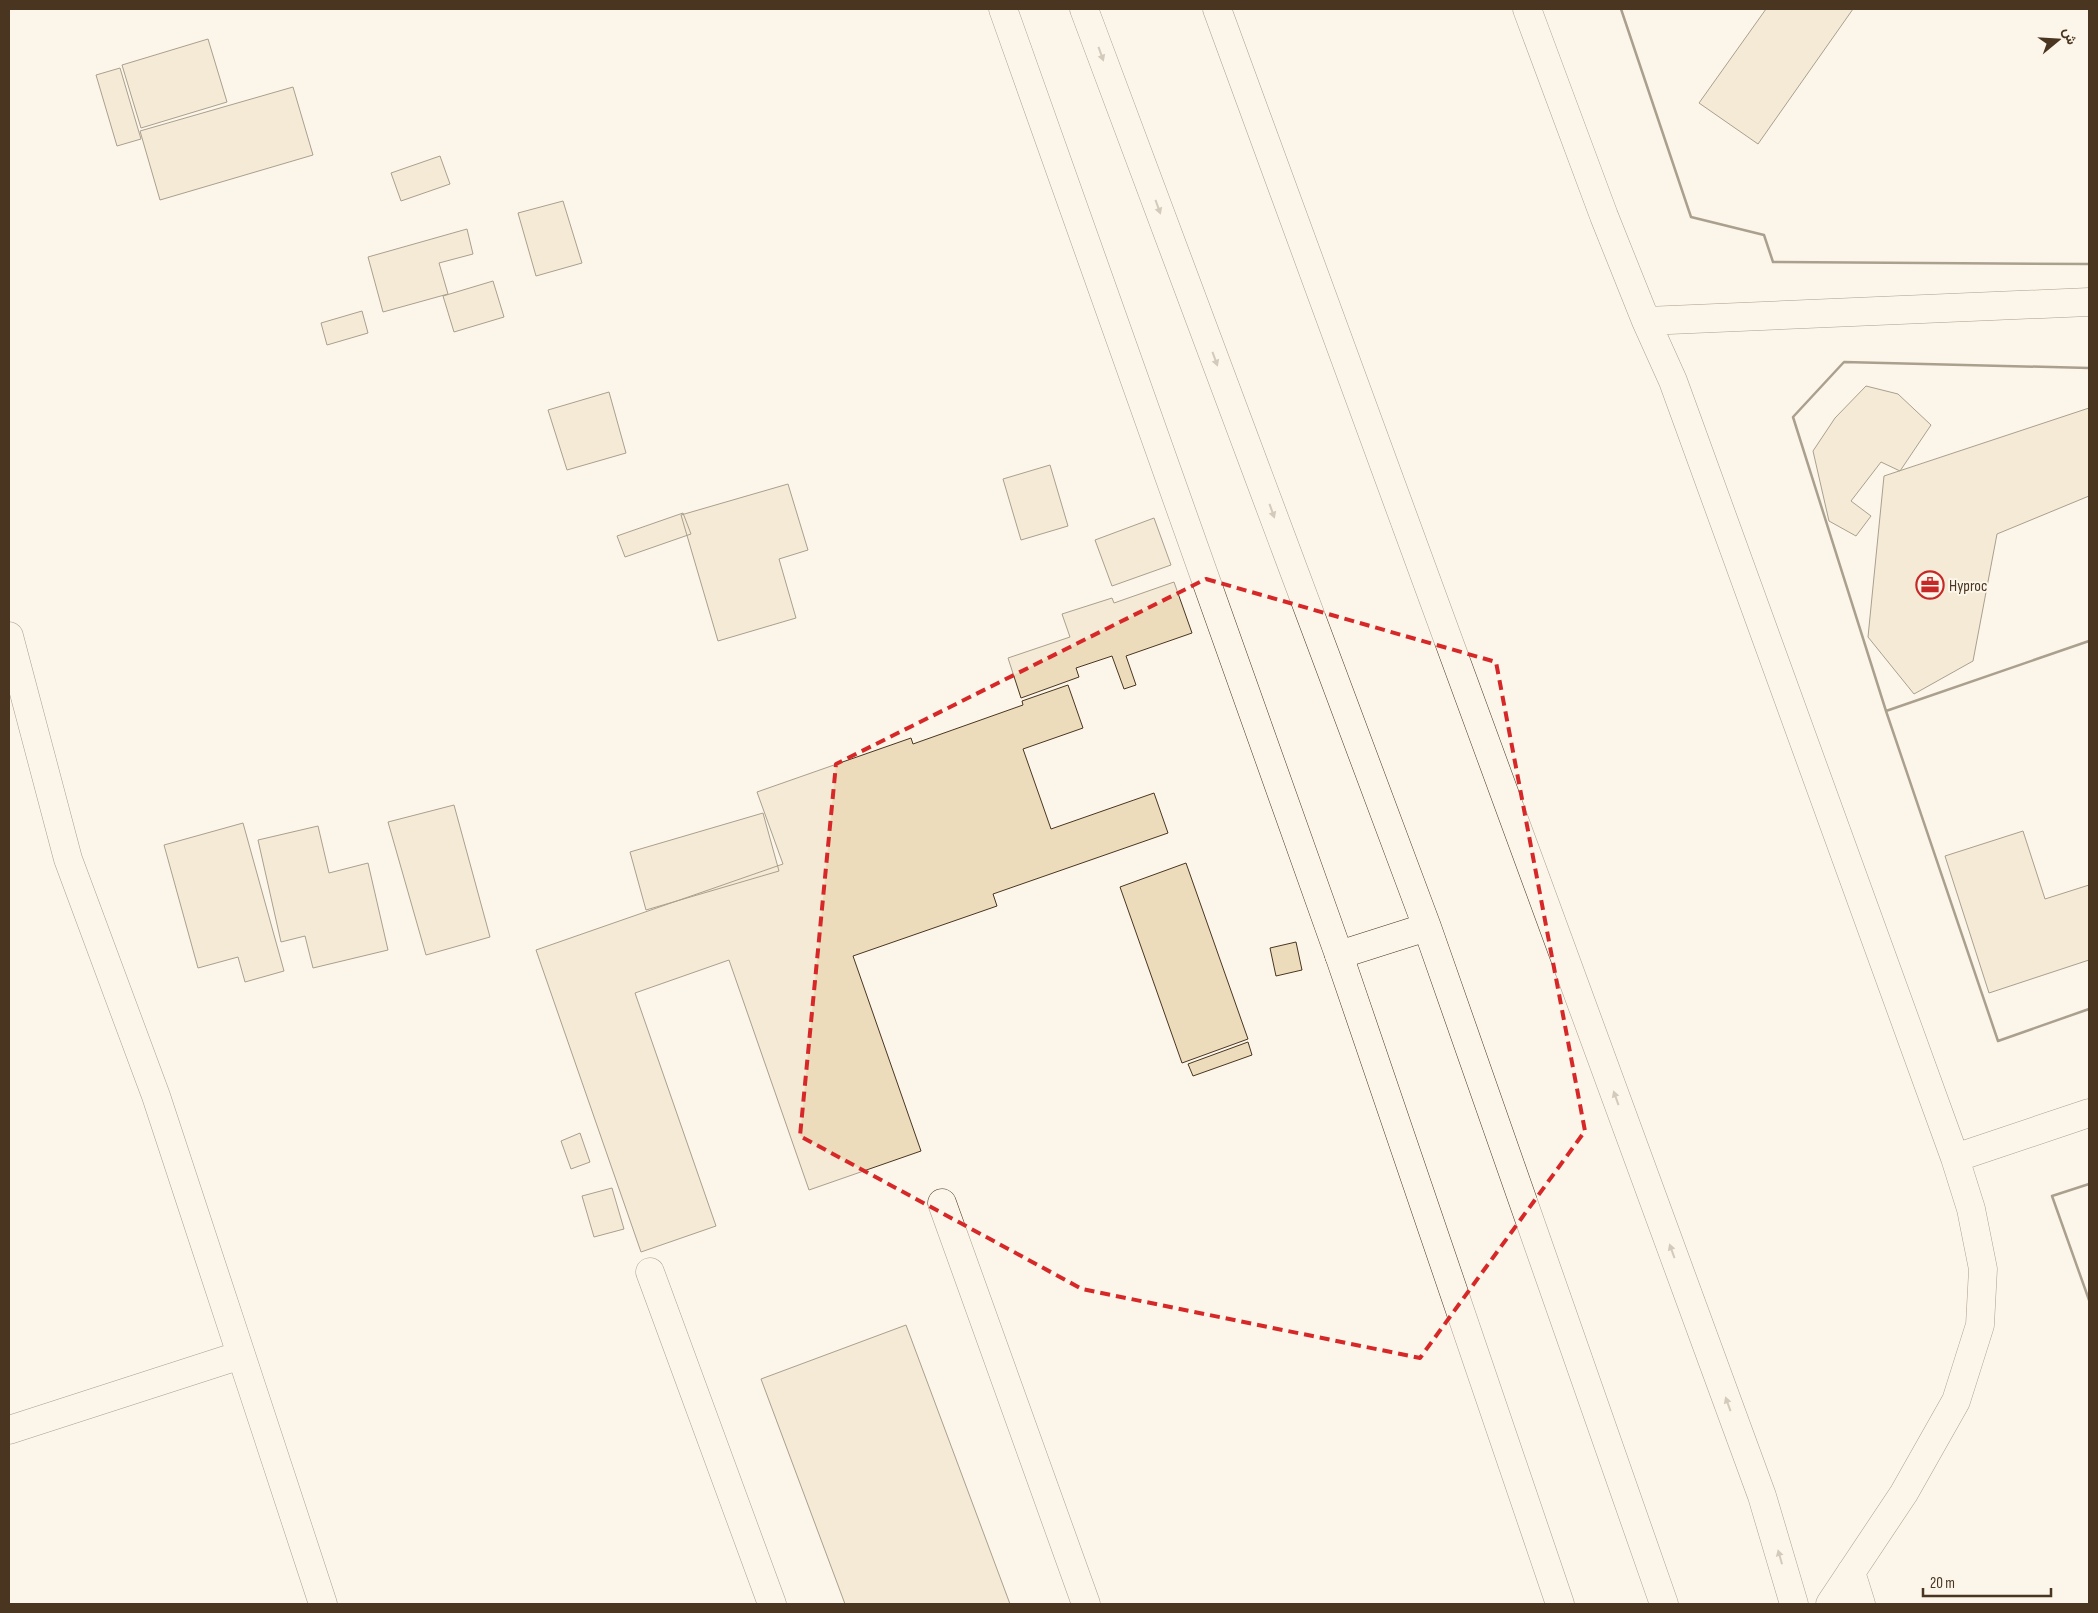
<svg xmlns="http://www.w3.org/2000/svg" width="2098" height="1613" font-family="'Sofia Sans Condensed',Vazirmatn,sans-serif">
<style>
.building{fill:#ecdcbc;stroke:#4a3520}
.lines{fill:none;stroke-linecap:round;stroke-linejoin:round}
.minor-casing{stroke:#4a3520;stroke-width:29}
.major-casing{stroke:#4a3520;stroke-width:29}
.minor{stroke:#fbf6e9;stroke-width:28}
.major{stroke:#fbf6e9;stroke-width:28}
.wall{stroke:#4a3520;stroke-width:2.5}
.oneway{fill:#a29684}
.marked{fill:none;stroke:#d62828;stroke-width:4;stroke-dasharray:10 6;stroke-linejoin:round}
.labels{text-anchor:middle;stroke-width:4;stroke-linejoin:round;paint-order:stroke}
.poi-label{font-size:16px;fill:#4a3520;stroke:#fbf6e9;text-anchor:start}
</style>
<rect width="100%" height="100%" fill="#fbf6e9"/>
<!-- building -->
<path class="building" d="M1766 9H1853L1758 144 1699 103Z
M208 39 227 102 141 128 122 65Z
M120 68 141 139 117 146 96 75Z
M293 87 313 155 160 200 140 131Z
M440 156 450 184 401 201 391 173Z
M563 201 582 263 536 276 518 213Z
M467 229 473 254 439 263 448 294 383 312 368 257Z
M493 281 504 317 454 332 443 296Z
M362 311 368 333 327 345 321 323Z
M1866 386 1898 394 1931 425 1900 471 1881 462 1851 501 1871 516 1856 536 1829 521 1813 451 1835 418Z
M609 392 626 453 567 470 548 410Z
M2089 408V496L1997 534 1973 661 1914 694 1868 637 1884 476Z
M1050 465 1068 526 1021 540 1003 479Z
M788 484 808 550 779 559 796 618 718 641 681 515Z
M683 513 691 534 625 557 617 536Z
M1154 518 1171 565 1112 586 1095 540Z
M1174 582 1192 633 1126 656 1136 685 1124 689 1112 656 1076 668 1079 677 1021 698 1008 658 1070 637 1062 614 1112 598 1114 603Z
M1068 685 1083 728 1023 749 1051 829 1154 793 1168 833 993 894 997 906 853 956 921 1151 809 1190 729 960 635 993 716 1226 641 1252 536 950 783 864 757 792 911 738 913 744 1023 705 1022 701Z
M454 805 490 937 426 955 388 822Z
M763 813 779 871 646 910 630 852Z
M243 823 284 971 245 982 238 957 198 968 164 845Z
M318 826 329 873 368 863 388 950 313 968 305 936 281 942 258 840Z
M2023 831 2045 899 2089 885V960L1989 993 1945 856Z
M1186 863 1248 1039 1182 1063 1120 887Z
M1296 942 1302 970 1276 976 1270 948Z
M1248 1042 1252 1055 1193 1076 1188 1064Z
M580 1133 590 1162 571 1169 561 1141Z
M612 1188 624 1229 594 1237 582 1196Z
M906 1325 1010 1604H845L761 1379Z"/>
<g class="lines">
<!-- minor casing -->
<g class="minor-casing">
<path id="minor" d="M1003 9 1339 955 1560 1604
M1527 9 1604 216 1646 321 1673 381 1955 1158 1971 1209 1983 1269 1980 1325 1956 1401 1904 1493 1830 1604
M1646 321 2089 302
M9 636 68 859 156 1096 323 1604
M1955 1158 2089 1113
M942 1203 1086 1604
M650 1272 772 1604
M9 1430 241 1355
M1851 1572 1861 1604"/>
</g>
<!-- major casing -->
<g class="major-casing">
<path id="major" d="M1084 9 1427 927 1664 1604
M1217 9 1762 1496 1794 1604
M1339 955 1427 927"/>
</g>
<!-- minor -->
<use href="#minor" class="minor"/>
<!-- major -->
<use href="#major" class="major"/>
<!-- wall -->
<path class="wall" d="M1621 9 1691 217 1764 235 1773 262 2089 264
M2089 368 1844 362 1793 417 1886 711 1998 1041 2089 1009
M1886 711 2089 641
M2089 1184 2052 1196 2089 1300"/>
</g>
<!-- one-way arrows -->
<defs><path id="oneway-solid" d="M-6-.8H1V-3.2L6.5 0L1 3.2V.8H-6Z" transform="scale(1.25)"/></defs>
<g class="oneway">
<use href="#oneway-solid" transform="translate(1101 54) rotate(70)"/>
<use href="#oneway-solid" transform="translate(1158 207) rotate(70)"/>
<use href="#oneway-solid" transform="translate(1215 359) rotate(70)"/>
<use href="#oneway-solid" transform="translate(1272 511) rotate(70)"/>
<use href="#oneway-solid" transform="translate(1616 1098) rotate(-110)"/>
<use href="#oneway-solid" transform="translate(1672 1251) rotate(-110)"/>
<use href="#oneway-solid" transform="translate(1728 1404) rotate(-110)"/>
<use href="#oneway-solid" transform="translate(1780 1557) rotate(-106)"/>
</g>
<!-- marked area -->
<path d="M0 0H2098V1613H0ZM1206 579 1496 662 1585 1131 1420 1358 1082 1289 800 1136 836 764Z" fill="#fbf6e9" fill-opacity=".55" fill-rule="evenodd"/>
<path class="marked" d="M1206 579 1496 662 1585 1131 1420 1358 1082 1289 800 1136 836 764Z"/>
<!-- icons -->
<defs>
<g id="office-ring" transform="scale(1.4375)"><circle r="9.5" fill="#fbf6e9" stroke="#c62828" stroke-width="1.5"/><path d="M-6-3h4V-5.5h4V-3h4V5H-6ZM-1-4.5V-3h2v-1.5ZM-6 0V1H6V0Z" fill="#c62828"/></g>
</defs>
<g fill-rule="evenodd">
<use href="#office-ring" x="1930" y="585"/>
</g>
<g class="labels">
<!-- poi labels -->
<g class="poi-label">
<text x="1949" y="591">Hyproc</text>
</g>
</g>
<!-- border -->
<rect width="2098" height="1613" fill="none" stroke="#4a3520" stroke-width="20"/>
<!-- north arrow -->
<g transform="translate(2058 40) rotate(72)" stroke="#fbf6e9" stroke-width="4" paint-order="stroke">
<path d="M0-4L9 19L0 12L-9 19Z" fill="#4a3520"/>
<text y="-8" font-size="14" font-weight="bold" text-anchor="middle" fill="#4a3520">ش</text>
</g>
<!-- scale -->
<path d="M1923 1588v8h128v-8" fill="none" stroke="#4a3520" stroke-width="2.5"/>
<text x="1930" y="1588" font-size="15" fill="#4a3520" stroke="#fbf6e9" stroke-width="4" paint-order="stroke">20 m</text>
</svg>
